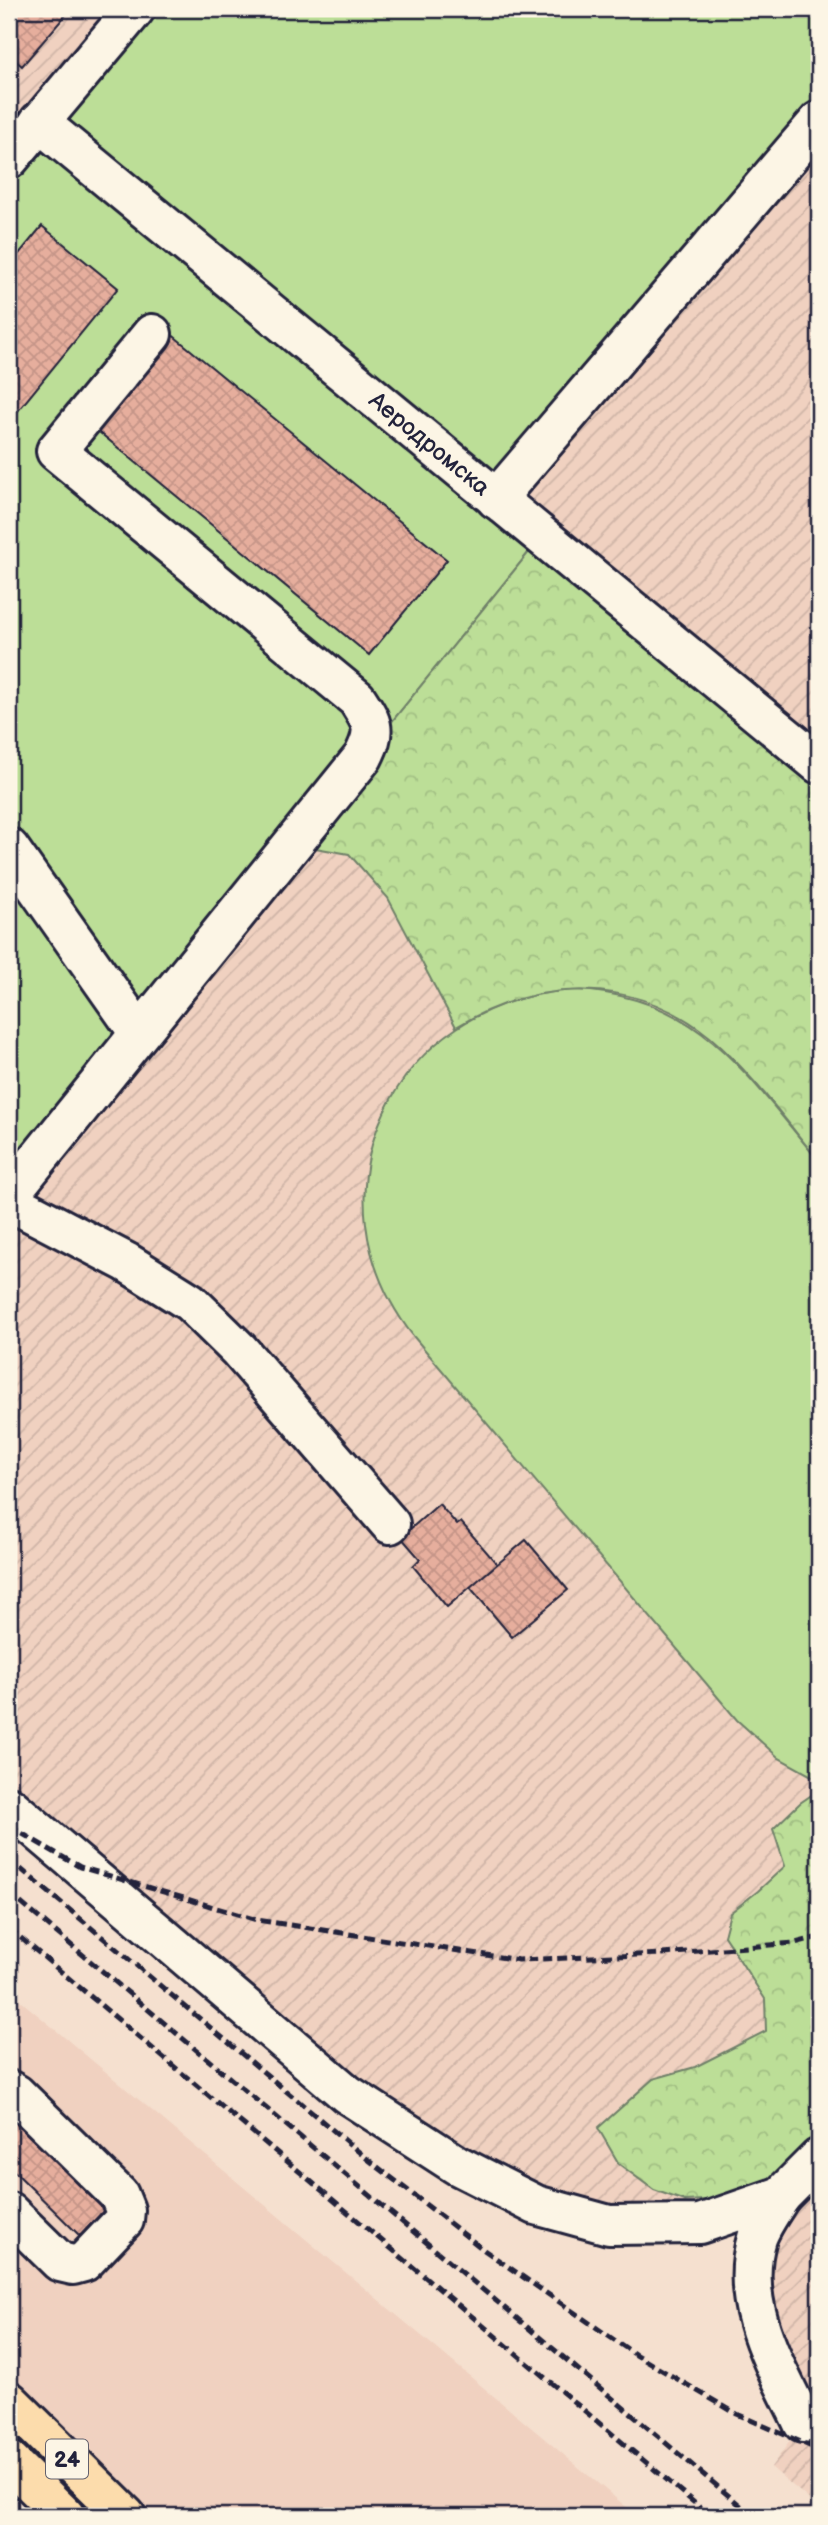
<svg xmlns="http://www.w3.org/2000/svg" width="828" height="2525" font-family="'Balsamiq Sans',sans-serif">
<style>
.built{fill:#f0d1c0}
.industrial{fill:url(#industrial-furrows)}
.green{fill:#bcde97;stroke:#6f8069;stroke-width:2}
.forest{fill:url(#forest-crowns);stroke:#6f8069;stroke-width:2}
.building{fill:url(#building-cross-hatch);stroke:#22223b;stroke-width:2}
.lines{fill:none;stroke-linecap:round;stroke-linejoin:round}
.minor-casing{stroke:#22223b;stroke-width:44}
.major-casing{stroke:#22223b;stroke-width:44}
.minor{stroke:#fcf5e5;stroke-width:38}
.major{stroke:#fcdcac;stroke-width:38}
.rail{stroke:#22223b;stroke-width:5;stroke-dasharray:10 5;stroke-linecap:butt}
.labels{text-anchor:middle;stroke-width:7;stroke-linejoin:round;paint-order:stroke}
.shield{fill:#fcf5e5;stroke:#63616e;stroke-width:2}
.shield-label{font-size:23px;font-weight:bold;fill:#22223b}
.street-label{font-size:24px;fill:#22223b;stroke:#fcf5e5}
</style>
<defs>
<pattern id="industrial-furrows" width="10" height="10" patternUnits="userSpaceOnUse" patternTransform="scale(1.75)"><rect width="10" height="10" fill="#f0d1c0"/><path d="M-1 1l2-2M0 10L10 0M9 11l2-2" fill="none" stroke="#ceb3a6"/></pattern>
<pattern id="forest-crowns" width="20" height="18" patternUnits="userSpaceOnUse" patternTransform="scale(1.75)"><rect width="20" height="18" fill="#bcde97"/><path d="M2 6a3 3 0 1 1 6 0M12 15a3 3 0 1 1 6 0" fill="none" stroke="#a1be83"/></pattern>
<pattern id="building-cross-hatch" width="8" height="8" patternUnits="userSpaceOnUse" patternTransform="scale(1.75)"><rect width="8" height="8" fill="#e6ae9d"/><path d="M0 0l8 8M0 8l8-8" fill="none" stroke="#c59588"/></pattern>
</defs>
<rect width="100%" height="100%" fill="#f5e0cf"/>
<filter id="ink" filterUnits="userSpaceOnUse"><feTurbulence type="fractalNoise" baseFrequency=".0143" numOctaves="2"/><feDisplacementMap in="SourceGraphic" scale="14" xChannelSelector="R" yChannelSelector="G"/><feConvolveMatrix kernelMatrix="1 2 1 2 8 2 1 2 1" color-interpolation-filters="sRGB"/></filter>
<g filter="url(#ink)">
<!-- built -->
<path class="built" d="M9 1991 637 2516H126L9 2401Z"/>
<!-- industrial -->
<path class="industrial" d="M9 9H819V2508L771 2467 803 2423 756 2317 780 2197 609 2225 457 2165 9 1806Z"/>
<!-- green -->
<path class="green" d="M135 9H819V121L497 498 542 536 9 1195V159Z
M575 990C700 995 746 1075 819 1161V1780L779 1758 737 1720 414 1337C301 1193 393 999 575 990Z"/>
<!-- forest -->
<path class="forest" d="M542 536 819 764V1161C786 1121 749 1070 710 1037 634 975 537 978 456 1027L388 898 349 854 293 844Z
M819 1790V2158L781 2196 685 2201 654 2190 619 2164 598 2128 653 2079 695 2067 766 2031 765 1999 724 1936 730 1913 758 1891 785 1866 773 1829 800 1803Z"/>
<!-- building -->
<path class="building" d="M9 9H71L22 66 9 55Z
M42 226 118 288 9 422V266Z
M170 333 447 560 369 655 93 427Z
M439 1504 457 1525 461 1522 497 1564 447 1607 413 1566 420 1559 401 1537Z
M526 1540 568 1590 512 1637 470 1587Z
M9 2106 108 2206 80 2236 9 2166Z"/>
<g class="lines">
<!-- minor casing -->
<g class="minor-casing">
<g id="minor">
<path id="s1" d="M39 122 819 764"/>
<path d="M9 159 135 9"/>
<path d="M496 499 819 121"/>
<path d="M9 848 139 1033"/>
<path d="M9 1195 363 757C377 729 373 724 357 699L56 451 152 334"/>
<path d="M9 1201 126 1262 190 1302 239 1350 390 1524"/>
<path d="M9 1806 347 2094 457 2165 536 2205 609 2225 700 2224 781 2196 819 2158"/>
<path d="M9 2090 16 2094 119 2195 125 2210 124 2220 84 2262 73 2265 60 2262 9 2212"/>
<path d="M781 2196C773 2209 762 2224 757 2238 737 2304 776 2366 803 2423"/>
</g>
</g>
<!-- major casing -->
<g class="major-casing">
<path id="major" d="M9 2401 126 2516
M9 2461 65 2516"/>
</g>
<!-- minor -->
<use href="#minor" class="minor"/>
<!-- major -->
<use href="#major" class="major"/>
<!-- rail -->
<path class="rail" d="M9 1826 80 1867 257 1920 519 1960 662 1954 795 1943 819 1937
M9 1859 365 2157 484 2250 636 2355 737 2414 819 2450
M9 1893 753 2516
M9 1928 710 2516"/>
</g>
</g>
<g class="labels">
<!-- shield labels -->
<rect class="shield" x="46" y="2439.5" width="42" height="39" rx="5"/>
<g class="shield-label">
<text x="67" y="2467">24</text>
</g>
<!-- street labels -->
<g class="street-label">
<text dy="8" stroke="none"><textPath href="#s1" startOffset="506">Аеродромска</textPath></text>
</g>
</g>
<!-- margin -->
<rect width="828" height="2525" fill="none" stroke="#fcf5e5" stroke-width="35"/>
<rect x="18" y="18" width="793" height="2490" fill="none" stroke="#22223b" stroke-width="2.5" filter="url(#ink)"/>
</svg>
